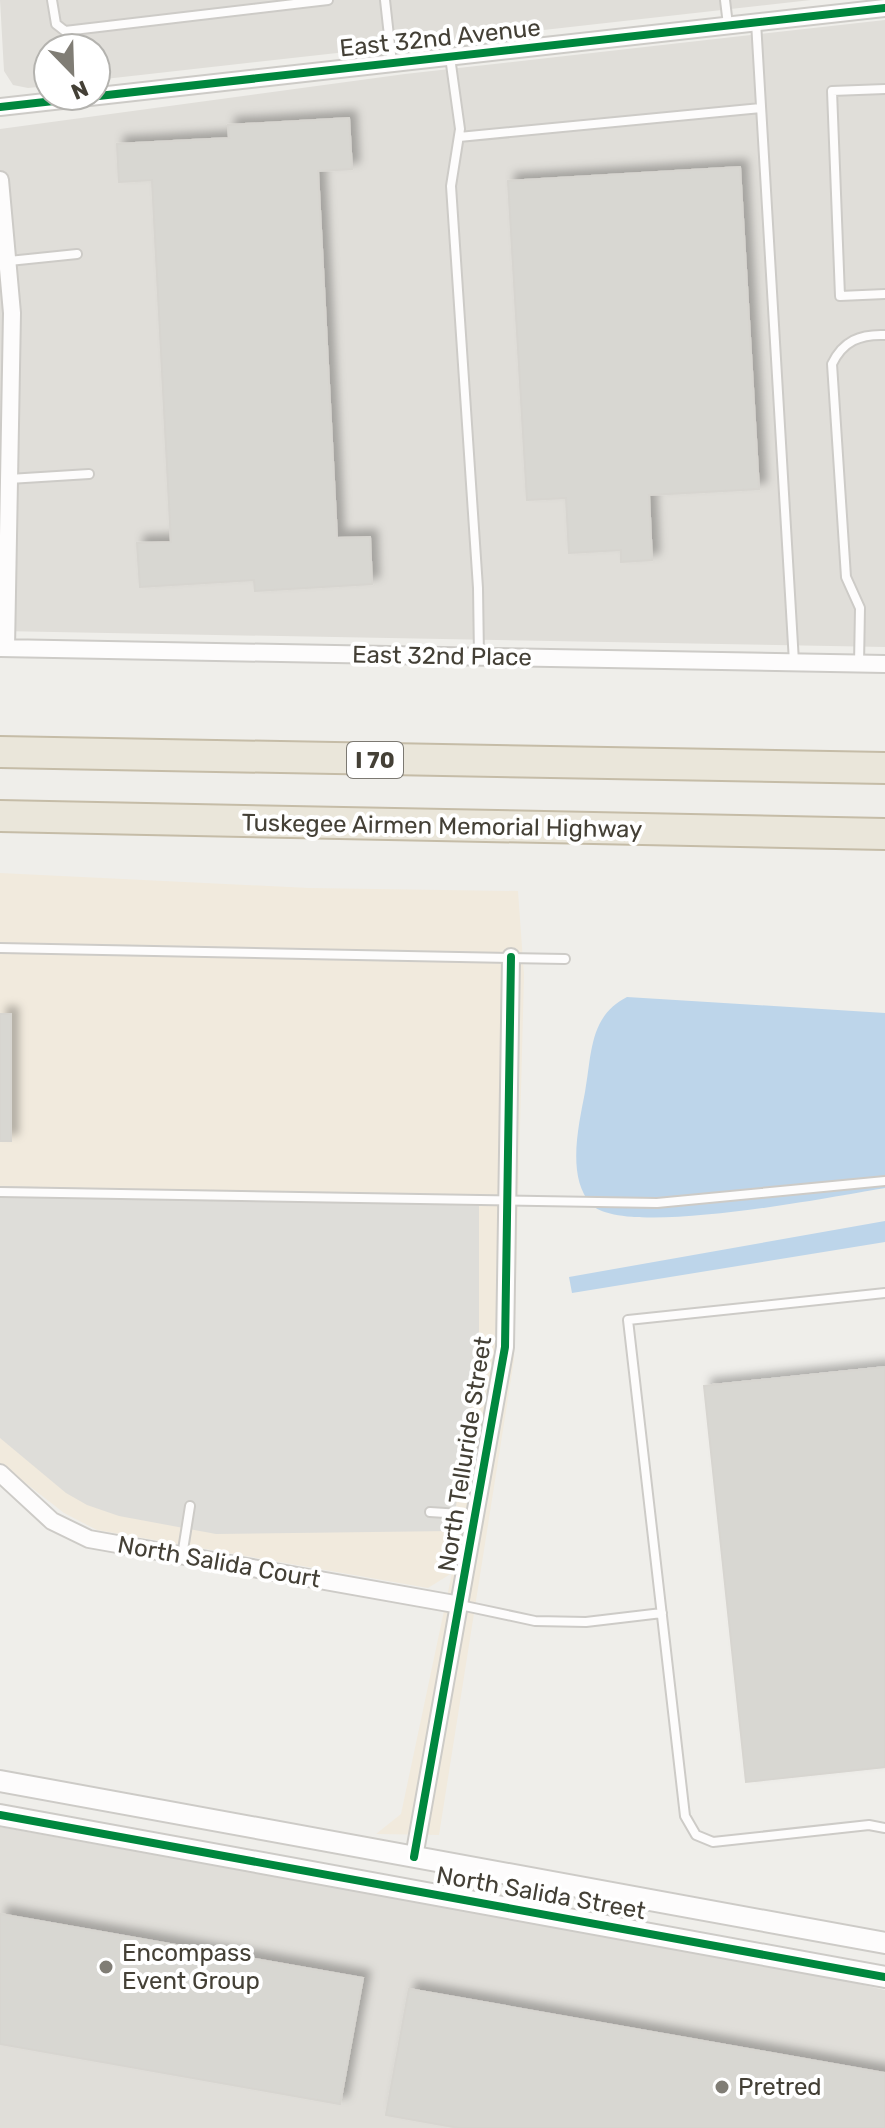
<svg xmlns="http://www.w3.org/2000/svg" width="885" height="2128" font-family="Rubik,sans-serif">
<style>
.commercial{fill:#f1eadd}
.industrial{fill:#e0ded9}
.parking{fill:#deddd9}
.water{fill:#bdd5ea}
.building{fill:#d8d7d2;stroke:#d7d5d0;stroke-width:2;filter:url(#shadow)}
.lines{fill:none;stroke-linecap:round;stroke-linejoin:round}
.service-casing{stroke:#cdcbc7;stroke-width:12}
.minor-casing{stroke:#cdcbc7;stroke-width:20}
.tertiary-casing{stroke:#cdcbc7;stroke-width:24}
.motorway-casing{stroke:#c5bca7;stroke-width:34}
.service{stroke:#fdfcfc;stroke-width:8}
.minor{stroke:#fdfcfc;stroke-width:16}
.tertiary{stroke:#fdfcfc;stroke-width:20}
.motorway{stroke:#eae6da;stroke-width:30}
.cycleway-casing{stroke:#fff;stroke-width:13}
.cycleway{stroke:#00873e;stroke-width:8}
.poi-dot{fill:#807d75;stroke:#fff;stroke-width:3}
.labels{text-anchor:middle;stroke-width:8;stroke-linejoin:round;paint-order:stroke}
.shield{fill:#fff;stroke:#7c7972;stroke-width:2}
.shield-label{font-size:22px;font-weight:bold;fill:#444036}
.street-label{font-size:24px;fill:#444036;stroke:#fff}
.poi-label{font-size:24px;fill:#444036;stroke:#fff;text-anchor:start}
</style>
<defs>
<filter id="shadow"><feDropShadow dx="7" dy="-7" stdDeviation="4" flood-color="#0004"/></filter>
</defs>
<rect width="100%" height="100%" fill="#efeeea"/>
<!-- commercial -->
<path class="commercial" d="M0 873 309 888 518 891 524 975 514 1360 439 1835 376 1834 401 1814 452 1573 428 1588 97 1530 64 1513 0 1463Z"/>
<!-- industrial -->
<path class="industrial" d="M0 0H811L96 80V48H48V86L28 88 13 85 4 71Z
M885 20V647L0 631V129L405 74Z
M0 1827 825 1976 885 1990V2128H0Z"/>
<!-- parking -->
<path class="parking" d="M0 1186 479 1197V1362L452 1531 216 1534 119 1516 87 1505 66 1493 0 1438Z"/>
<!-- water -->
<path class="water" d="M627 997 885 1013V1188C835 1196 622 1239 591 1204 566 1177 579 1124 585 1092 592 1054 589 1016 627 997Z
M885 1221V1242L572 1293 569 1277Z"/>
<!-- building -->
<path class="building" d="M349 118 352 169 318 171 337 538 370 537 372 584 255 591 254 580 140 587 137 543 171 542 152 180 119 182 117 144 229 138 228 125Z
M740 167 759 489 649 495 652 560 621 562V550L569 553 566 498 527 500 508 181Z
M0 1014H11V1141H0Z
M885 1367V1767L746 1782 704 1386Z
M0 1914 363 1978 340 2104 0 2044Z
M409 1989 885 2073V2128H459L386 2115Z"/>
<g class="lines">
<!-- service casing -->
<g class="service-casing">
<path id="service" d="M52 0 56 24 65 31 328 0
M385 0 392 63
M725 0 728 25
M756 22 794 662
M450 57 460 129 451 186 478 588 479 657
M885 89 832 91 840 296 885 294
M459 137 761 108
M9 261 77 254
M9 479 89 474
M859 664 860 608 846 577 832 364C843 341 860 334 885 335
M0 948 565 959
M0 1192 657 1203 885 1181
M885 1293 628 1320 685 1816 696 1835 713 1842 869 1825 885 1828
M430 1512 476 1515
M182 1556 190 1506
M460 1605 535 1621 586 1622 662 1613"/>
</g>
<!-- minor casing -->
<g class="minor-casing">
<path id="minor" d="M0 107 885 8
M0 180 12 313 6 648
M0 648 885 664
M0 1473 52 1521 89 1539 460 1605
M414 1857 505 1347 511 957"/>
</g>
<!-- tertiary casing -->
<g class="tertiary-casing">
<path id="tertiary" d="M0 1781 885 1943
M0 1815 885 1977"/>
</g>
<!-- motorway casing -->
<g class="motorway-casing">
<path id="motorway" d="M0 752 885 768
M0 816 885 834"/>
</g>
<!-- service -->
<use href="#service" class="service"/>
<!-- minor -->
<use href="#minor" class="minor"/>
<!-- tertiary -->
<use href="#tertiary" class="tertiary"/>
<!-- motorway -->
<use href="#motorway" class="motorway"/>
<!-- cycleway casing -->
<g class="cycleway-casing">
<path id="cycleway" d="M0 107 885 8
M0 1815 885 1977
M414 1857 505 1347 511 957"/>
</g>
<!-- cycleway -->
<use href="#cycleway" class="cycleway"/>
</g>
<!-- markers -->
<g class="poi-dot">
<circle cx="106" cy="1967" r="8"/>
<circle cx="722" cy="2087" r="8"/>
</g>
<g class="labels">
<!-- shield labels -->
<rect class="shield" x="347" y="742" width="56" height="36" rx="6"/>
<g class="shield-label">
<text x="375" y="768">I 70</text>
</g>
<!-- street labels -->
<g class="street-label">
<text transform="translate(440 38) rotate(-6)" y="8">East 32nd Avenue</text>
<text transform="translate(442 656) rotate(1)" y="8">East 32nd Place</text>
<text transform="translate(442 826) rotate(1)" y="8">Tuskegee Airmen Memorial Highway</text>
<text transform="translate(465 1454) rotate(-81)" y="8">North Telluride Street</text>
<text transform="translate(219 1562) rotate(10)" y="8">North Salida Court</text>
<text transform="translate(541 1893) rotate(10)" y="8">North Salida Street</text>
</g>
<!-- poi labels -->
<g class="poi-label">
<text x="122" y="1961">Encompass<tspan x="122" dy="28">Event Group</tspan></text>
<text x="738" y="2095">Pretred</text>
</g>
</g>
<!-- north arrow -->
<g transform="translate(72 72) rotate(157)"><circle r="38" fill="#ffffff" stroke="#b4b3af" stroke-width="2"/>
<path d="M0-6L14 30L0 20L-14 30Z" fill="#807d75"/>
<text y="-12" font-size="22" font-weight="bold" text-anchor="middle" fill="#444036">N</text>
</g>
</svg>
